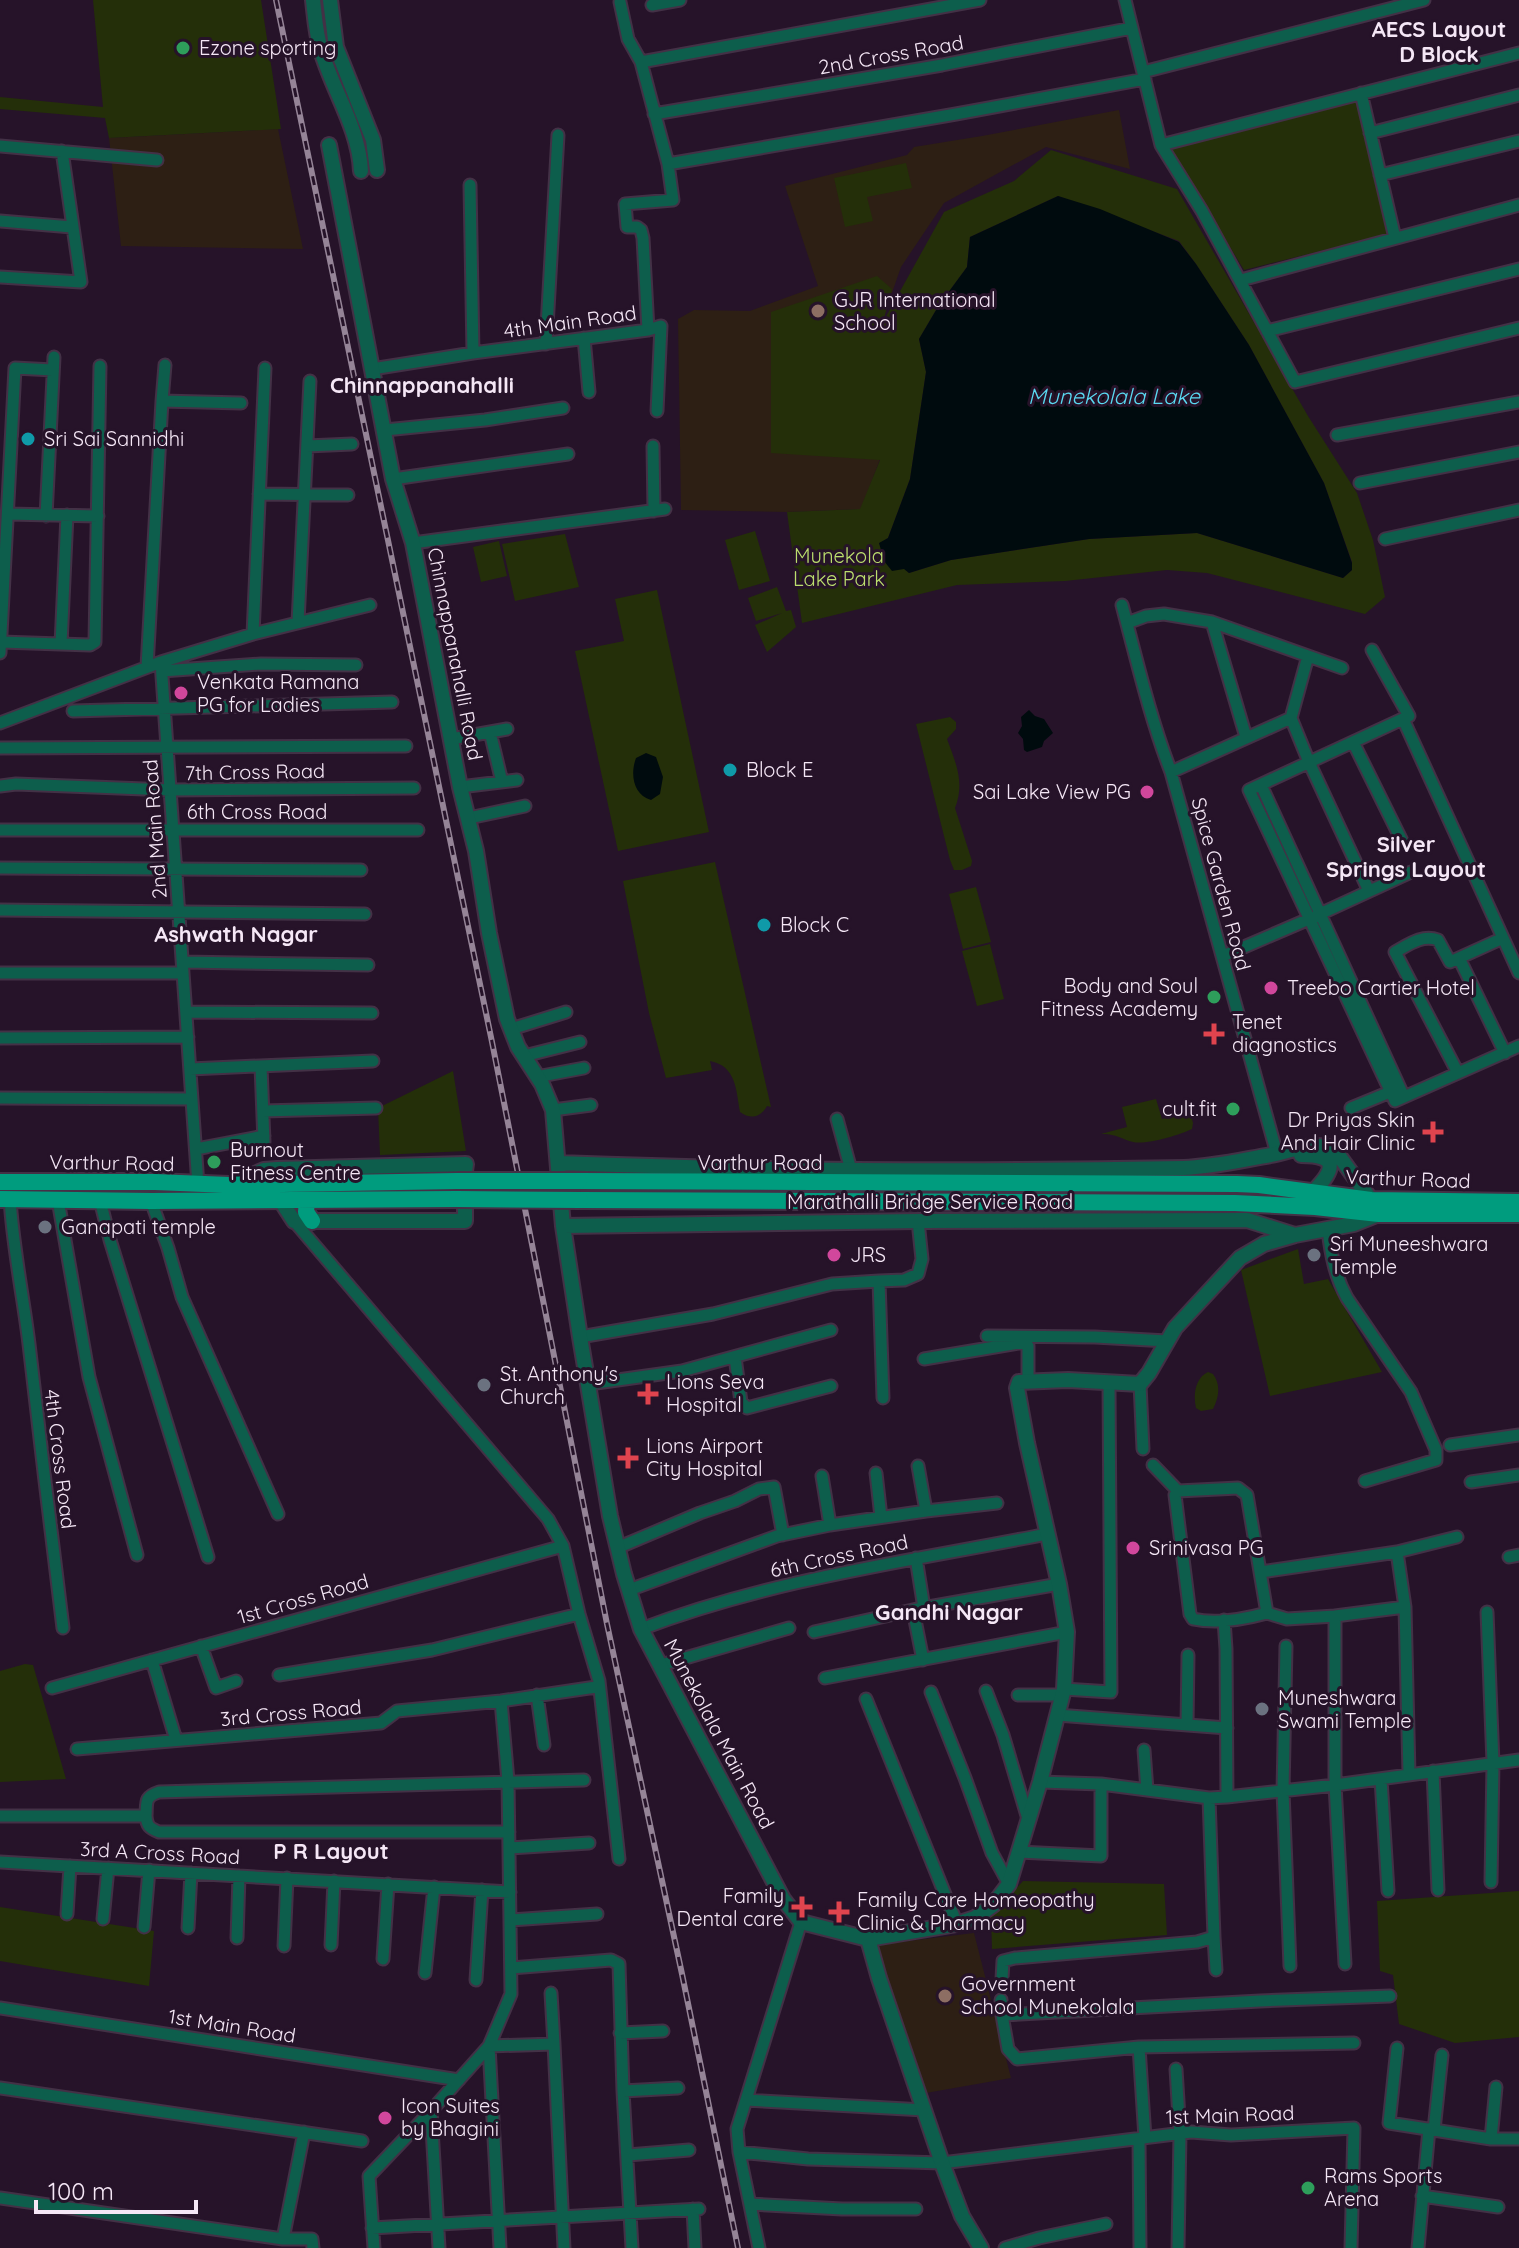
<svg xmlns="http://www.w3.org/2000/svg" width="1519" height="2248" font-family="Quicksand,sans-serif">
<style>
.education{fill:#2d1f14}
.green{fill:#242f09;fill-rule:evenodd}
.water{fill:#000b0e}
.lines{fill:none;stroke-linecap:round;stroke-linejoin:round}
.minor-casing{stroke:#433146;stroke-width:15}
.tertiary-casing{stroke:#433146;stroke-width:18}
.primary-casing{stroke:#433146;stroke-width:20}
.minor{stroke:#0d5e4c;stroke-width:11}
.tertiary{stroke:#0d5e4c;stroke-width:14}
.primary{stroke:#009c7e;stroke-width:16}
.rail-casing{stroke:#958497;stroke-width:6}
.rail{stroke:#261329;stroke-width:3;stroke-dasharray:9;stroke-linecap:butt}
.primary-bridge-casing{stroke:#433146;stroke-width:20;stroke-linecap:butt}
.primary-bridge{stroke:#009c7e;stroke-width:16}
.leisure-dot{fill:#2e9e5b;stroke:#261329;stroke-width:3}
.education-dot{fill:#8d6e63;stroke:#261329;stroke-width:3}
.culture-dot{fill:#0f9aa8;stroke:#261329;stroke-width:3}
.hotel-dot{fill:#d1479c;stroke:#261329;stroke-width:3}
.health-dot{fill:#e0444e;stroke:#261329;stroke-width:3}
.worship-dot{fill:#6b7280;stroke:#261329;stroke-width:3}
.labels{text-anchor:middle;stroke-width:6;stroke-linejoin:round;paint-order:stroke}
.poi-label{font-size:20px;fill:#f5e7f6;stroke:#261329;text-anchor:start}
.street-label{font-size:20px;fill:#f5e7f6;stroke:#261329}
.park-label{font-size:20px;fill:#bcdf6e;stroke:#261329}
.neighbourhood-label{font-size:22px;font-weight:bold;fill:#f5e7f6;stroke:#261329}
.water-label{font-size:22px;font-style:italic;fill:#5adaf2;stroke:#261329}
</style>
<rect width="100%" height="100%" fill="#261329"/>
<!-- education -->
<path class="education" d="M1119 110 1130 169 1046 147 944 203 901 267 880 327V459L861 509 787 512 681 510 678 319 694 310 750 311 818 286 785 186 907 155 914 147 982 136Z
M278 129 303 249 121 246 109 138Z
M974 1933 1011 2078 926 2093 876 1945Z"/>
<!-- green -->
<path class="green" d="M93 0H261L281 129 109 138 105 118 0 109V97L103 107Z
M1357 100 1389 234 1244 270 1169 147Z
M1051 150 1177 189 1308 416 1357 493 1373 540 1385 597 1365 614 1207 573 1167 570 1065 581 957 585 802 623 787 512 860 509 880 460 771 453V312L877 276 892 289 883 322 944 212 1014 181ZM1058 196 1179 241 1196 264 1249 345 1324 483 1352 562V570L1343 578 1197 533 1089 539 951 560 909 573 879 544 888 538 910 479 926 372 919 339 939 305 967 267 970 237Z
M906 163 912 188 867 197 873 221 845 227 834 178Z
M755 531 770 581 739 590 725 540Z
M565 534 579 587 515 601 502 544Z
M499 541 507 576 481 582 473 547Z
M777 587 786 611 791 610 796 627 767 652 755 625 782 613 756 621 748 598Z
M657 590 709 832 618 851 575 651 624 641 615 599Z
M950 717 956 722V729L947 739C956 763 965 783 955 808L972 861 971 866 962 870H954L950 860 916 724Z
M715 862 771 1107 767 1106C761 1117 751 1120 740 1112 736 1089 736 1066 710 1061L712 1070 666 1078 649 1013 623 881Z
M976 887 991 942 963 949 949 894Z
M990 944 1004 999 977 1006 962 951Z
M453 1071 466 1151 380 1155 378 1108Z
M1156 1099 1162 1119 1190 1112 1193 1123 1192 1129C1180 1135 1146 1145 1133 1142 1122 1139 1114 1133 1101 1134L1127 1127 1122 1107Z
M1298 1249 1304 1284 1328 1279 1382 1372 1270 1396 1241 1270Z
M1208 1372 1213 1374C1221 1385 1219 1397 1213 1409L1201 1411 1196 1408C1193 1395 1195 1378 1208 1372Z
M25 1664 33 1665 66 1779 0 1782V1671Z
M1023 1881 1164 1884 1167 1935 992 1949 991 1916Z
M1519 1891V2037L1455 2043 1399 2024 1393 1975 1380 1971 1377 1901Z
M0 1907 154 1931 149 1986 0 1961Z"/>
<!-- water -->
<path class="water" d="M1058 196 1100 209 1179 242 1196 264 1249 345 1324 483 1352 563V570L1343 578 1197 533 1089 539 951 560 909 573 904 569 892 571 884 561 879 543 888 538 910 479 926 372 919 339 939 305 967 267 970 237Z
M1029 710 1035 716 1044 719 1053 733 1044 741 1042 747 1027 752 1024 750 1023 739 1018 733 1022 726 1021 717Z
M646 753 656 757 663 777 660 794 651 800C633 795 630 774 636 758Z"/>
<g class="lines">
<!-- minor casing -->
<g class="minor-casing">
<path id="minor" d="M1125 0 1161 145 1202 211 1295 382 1519 328
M620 2 628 39 641 62 668 164 673 200 625 204 627 227H637L641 230 643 238 648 330
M652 5 680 0
M641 62 980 0
M1143 72 1424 0
M1361 93 1395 238
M654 114 942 65 1132 28
M1370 133 1519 95
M1161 145 1519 53
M0 146 157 160
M668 164 956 114 1145 79
M1380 175 1519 141
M470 185 473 353
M0 221 72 227
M0 277 81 282 62 151
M1241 280 1519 205
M1267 331 1519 269
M584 338 589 392
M546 344 558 135
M372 369 473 353 648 330 661 326 657 411
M162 401 165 365
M385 430 485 420 563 408
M1337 435 1519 402
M307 446 352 444
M653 446 654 511
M393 479 568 454
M1360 483 1519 452
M259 494 348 495
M8 514 98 516
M46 516 54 357
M1385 539 1519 510
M413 543 665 509
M1122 605C1137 661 1150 718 1171 772L1277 1154
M298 622 310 381
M1212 622 1246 737
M1127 623 1146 616 1164 614 1212 622 1342 668
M253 634 265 368
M1 642 90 645 95 642 100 366
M61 644 67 515
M1372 650 1409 716 1249 790 1395 1101 1519 1046
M0 653 15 368 53 370
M1308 656 1291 718 1309 762 1369 891
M161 662 198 1185
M147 667 162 401 241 403
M162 671 261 664 356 665
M73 711 392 702
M1403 719 1519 973
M0 723 161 662 253 634 370 605
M490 732 502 782
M451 739 507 729
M1353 742 1402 841
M0 748 406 746
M1171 772 1291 718
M1261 785 1404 1097
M0 786 16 784 170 790 414 788
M460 787 517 780
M469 818 525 806
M0 830H418
M0 868 361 870
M0 910 365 914
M1223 956 1309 919 1411 872
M1459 958 1505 1053
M183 962 368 965
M0 973H183
M186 1012 372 1013
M511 1029 566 1012
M0 1038 188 1037
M524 1056 580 1042
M261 1066 264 1142
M190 1069 373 1061
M1458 1073 1395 952C1408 945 1422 934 1438 940L1450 962 1503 938
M536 1077 584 1068
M0 1098 192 1099
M1351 1108 1390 1092
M553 1110 591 1105
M263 1111 376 1108
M837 1119 851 1170
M196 1149 264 1136
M10 1199C13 1248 23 1295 29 1344 40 1439 51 1533 63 1628
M58 1200 89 1377 137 1555
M100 1200 110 1240 208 1557
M151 1201 168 1248 182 1297 278 1514
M294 1221 548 1519 563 1546 579 1614 599 1681 619 1859
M1328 1230C1331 1255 1335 1276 1347 1298L1411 1392 1436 1450V1460L1365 1481
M879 1281 904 1280 918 1274 922 1259 918 1221
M987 1336 1095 1337 1167 1341
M580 1337 713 1314 832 1284 879 1281 883 1398
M735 1357 741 1402 747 1408 831 1386
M924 1359 1025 1342 1028 1346V1381
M589 1384 682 1371 831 1330
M1140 1384 1143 1449
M1450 1445 1519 1435
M1153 1465 1178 1491
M918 1466 926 1511
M876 1473 881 1517
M822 1476 830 1525
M1471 1482 1519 1475
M617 1548 700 1513 735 1501 759 1489 774 1487 783 1535
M1397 1552 1457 1537
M1509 1557 1519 1555
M916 1558 924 1608
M1261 1572 1397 1552 1405 1607 1409 1774
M629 1590 777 1536 830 1525 926 1511 997 1503
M913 1610 923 1660
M1487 1612 1493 1763 1491 1882
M1267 1613C1245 1619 1216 1624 1193 1619L1190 1614 1175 1495 1178 1491 1238 1488 1247 1495 1267 1613 1287 1619 1335 1616
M1224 1620 1226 1649 1227 1797
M641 1629C772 1579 911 1561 1047 1534
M814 1632 917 1609 1059 1584
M201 1646 216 1688 236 1681
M1286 1646 1283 1791 1290 1966
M152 1660 176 1740
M661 1665 789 1628
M279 1675 432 1650 579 1614
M825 1678 1067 1632
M52 1688 563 1546
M1064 1689 1111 1692 1109 1383
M986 1691 1003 1735 1028 1819
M931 1692 965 1778 992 1853 1009 1884
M537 1695 544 1745
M1018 1695H1063
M866 1699 957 1924
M1057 1715 1227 1728
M1187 1725 1188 1655
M77 1749 381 1723 397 1711 501 1701 596 1687 598 1685
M1144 1750 1147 1790
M1433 1771 1438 1890
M1381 1779 1388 1891
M1040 1782 1101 1784 1209 1798 1227 1797 1335 1785 1519 1760
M0 1816H146C147 1802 144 1797 159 1792L584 1780
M146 1816C147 1826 149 1828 159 1832H509
M510 1848 589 1843
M1019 1852 1101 1856V1784
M0 1862 510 1892
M67 1914 70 1866
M103 1919 108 1868
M511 1920 597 1914
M144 1927 149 1870
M188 1928 191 1873
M1214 1937 1216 1970
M237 1938 239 1876
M331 1945 334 1881
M284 1946 287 1878
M383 1959 388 1884
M1345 1964 1335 1785V1616L1405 1607
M511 1968 611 1960 619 1964 623 2091 632 2248
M425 1973 434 1887
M1002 1979 1003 1961 1015 1958 1197 1942 1214 1937 1209 1798
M476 1980 482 1890
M551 1993 554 2044
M1001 2000 1002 2015
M0 2008 459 2080
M620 2033 663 2031
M1354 2043 1139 2047 1017 2059 1008 2049 1002 2015 1260 2001 1390 1996
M1139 2047 1145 2138
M1397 2048 1389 2123 1491 2139H1519
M1176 2069 1180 2134 1178 2248
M0 2088 362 2141
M623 2091 678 2088
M746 2100 924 2110
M431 2111 439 2248
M1434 2130 1442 2055
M1139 2139 1140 2248
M1491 2139 1496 2087
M739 2152 808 2159 942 2163 1191 2132 1231 2135 1354 2128 1351 2248
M628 2155 689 2150
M1422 2196 1498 2207
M0 2198 283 2239H312L313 2248
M750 2204 842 2209H916
M693 2209 695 2248
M372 2228 699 2209
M283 2239 304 2132
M374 2248 369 2176 431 2111 489 2046 511 1994 508 1781 501 1701
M500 2248 489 2046 554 2044 564 2248
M759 2248 739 2152 737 2129 801 1922
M1005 2248 1039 2238 1106 2224
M1418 2248 1429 2129"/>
</g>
<!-- tertiary casing -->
<g class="tertiary-casing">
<path id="tertiary" d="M313 0C315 17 316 34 321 50 333 91 359 128 361 171
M330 0 336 47 373 140 377 170
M329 145 393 479 413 543 460 787 476 851 489 933 507 1019 518 1047 542 1084 553 1110 563 1226 580 1337 610 1516 624 1574 641 1629 783 1899 801 1922 868 1939 879 1978 942 2163 962 2216 981 2248
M1301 1155C1341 1155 1334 1171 1312 1193
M558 1163C766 1171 975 1172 1183 1168 1213 1167 1242 1160 1271 1155 1291 1151 1313 1141 1334 1149L1371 1200
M229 1185 264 1170 277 1169 466 1164 465 1171
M281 1201 294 1221H465V1209
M563 1226 918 1221 1247 1220 1295 1235 1354 1224 1379 1214
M868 1939 957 1924 975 1918 993 1905 1009 1884 1040 1782 1064 1689 1067 1632 1059 1584 1027 1443 1017 1388 1019 1382 1068 1380 1140 1384 1149 1373 1175 1328 1240 1258 1264 1244 1295 1235"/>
</g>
<!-- primary casing -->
<g class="primary-casing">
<path id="primary" d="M579 1181 1237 1184 1259 1185 1371 1200 1519 1202
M0 1182H155L229 1185 457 1181
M0 1199 151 1201 457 1199
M307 1200 306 1212 312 1221
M580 1200 1235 1203 1315 1207 1379 1214H1519"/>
</g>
<!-- minor -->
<use href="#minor" class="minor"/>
<!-- tertiary -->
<use href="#tertiary" class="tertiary"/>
<!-- primary -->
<use href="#primary" class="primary"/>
<!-- rail casing -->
<g class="rail-casing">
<path id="rail" d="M276 0 492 1042 607 1624 682 1974 738 2248"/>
</g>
<!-- rail -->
<use href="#rail" class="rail"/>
<!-- primary-bridge casing -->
<g class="primary-bridge-casing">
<path id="primary-bridge" d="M457 1181H579
M457 1199 580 1200"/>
</g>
<!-- primary-bridge -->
<use href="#primary-bridge" class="primary-bridge"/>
</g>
<!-- markers -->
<g class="leisure-dot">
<circle cx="183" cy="48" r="8"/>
<circle cx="1214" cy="997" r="8"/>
<circle cx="1233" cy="1109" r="8"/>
<circle cx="214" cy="1162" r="8"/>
<circle cx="1308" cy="2188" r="8"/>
</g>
<g class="education-dot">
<circle cx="818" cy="311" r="8"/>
<circle cx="945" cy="1996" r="8"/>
</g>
<g class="culture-dot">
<circle cx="28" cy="439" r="8"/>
<circle cx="730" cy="770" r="8"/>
<circle cx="764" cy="925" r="8"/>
</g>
<g class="hotel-dot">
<circle cx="181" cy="693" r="8"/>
<circle cx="1147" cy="792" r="8"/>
<circle cx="1271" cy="988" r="8"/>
<circle cx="834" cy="1255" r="8"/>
<circle cx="1133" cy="1548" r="8"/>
<circle cx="385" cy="2118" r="8"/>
</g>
<g class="health-dot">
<path d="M1210 1022h8v8h8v8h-8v8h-8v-8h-8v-8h8z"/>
<path d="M1429 1120h8v8h8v8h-8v8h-8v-8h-8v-8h8z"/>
<path d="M644 1382h8v8h8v8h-8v8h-8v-8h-8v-8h8z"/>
<path d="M624 1446h8v8h8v8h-8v8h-8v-8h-8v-8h8z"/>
<path d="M798 1895h8v8h8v8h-8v8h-8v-8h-8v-8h8z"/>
<path d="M835 1900h8v8h8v8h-8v8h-8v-8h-8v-8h8z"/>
</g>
<g class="worship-dot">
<circle cx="45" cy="1227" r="8"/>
<circle cx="1314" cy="1255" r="8"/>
<circle cx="484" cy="1385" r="8"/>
<circle cx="1262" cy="1709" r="8"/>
</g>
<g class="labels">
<!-- poi labels -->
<g class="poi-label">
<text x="199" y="55">Ezone sporting</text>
<text x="834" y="307">GJR International<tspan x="834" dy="23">School</tspan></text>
<text x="44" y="446">Sri Sai Sannidhi</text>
<text x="197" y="689">Venkata Ramana<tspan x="197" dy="23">PG for Ladies</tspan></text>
<text x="746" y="777">Block E</text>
<text x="1131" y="799" text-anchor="end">Sai Lake View PG</text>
<text x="780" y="932">Block C</text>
<text x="1198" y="993" text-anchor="end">Body and Soul<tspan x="1198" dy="23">Fitness Academy</tspan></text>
<text x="1287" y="995">Treebo Cartier Hotel</text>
<text x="1232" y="1029">Tenet<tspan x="1232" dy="23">diagnostics</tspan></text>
<text x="1217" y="1116" text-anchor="end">cult.fit</text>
<text x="1415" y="1127" text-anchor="end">Dr Priyas Skin<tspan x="1415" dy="23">And Hair Clinic</tspan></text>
<text x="230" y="1157">Burnout<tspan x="230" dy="23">Fitness Centre</tspan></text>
<text x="61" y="1234">Ganapati temple</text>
<text x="1330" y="1251">Sri Muneeshwara<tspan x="1330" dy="23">Temple</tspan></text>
<text x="850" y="1262">JRS</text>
<text x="500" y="1381">St. Anthony's<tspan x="500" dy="23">Church</tspan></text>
<text x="666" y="1389">Lions Seva<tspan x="666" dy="23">Hospital</tspan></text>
<text x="646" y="1453">Lions Airport<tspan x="646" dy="23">City Hospital</tspan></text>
<text x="1149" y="1555">Srinivasa PG</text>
<text x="1278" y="1705">Muneshwara<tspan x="1278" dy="23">Swami Temple</tspan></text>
<text x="784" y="1903" text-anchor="end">Family<tspan x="784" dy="23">Dental care</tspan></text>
<text x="857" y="1907">Family Care Homeopathy<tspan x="857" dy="23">Clinic &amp; Pharmacy</tspan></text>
<text x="961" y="1991">Government<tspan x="961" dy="23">School Munekolala</tspan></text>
<text x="401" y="2113">Icon Suites<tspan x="401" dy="23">by Bhagini</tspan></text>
<text x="1324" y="2183">Rams Sports<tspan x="1324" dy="23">Arena</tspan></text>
</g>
<!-- street labels -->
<g class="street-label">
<text transform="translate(891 55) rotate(-10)" y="7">2nd Cross Road</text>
<text transform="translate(570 322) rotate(-8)" y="7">4th Main Road</text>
<text transform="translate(455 654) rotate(79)" y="7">Chinnappanahalli Road</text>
<text transform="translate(255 772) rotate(-1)" y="7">7th Cross Road</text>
<text x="257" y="819">6th Cross Road</text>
<text transform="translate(155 829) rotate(-94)" y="7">2nd Main Road</text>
<text transform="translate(1221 884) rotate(75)" y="7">Spice Garden Road</text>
<text transform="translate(112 1163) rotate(1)" y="7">Varthur Road</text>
<text x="760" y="1170">Varthur Road</text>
<text transform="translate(1408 1179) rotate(2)" y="7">Varthur Road</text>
<text x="930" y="1209">Marathalli Bridge Service Road</text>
<text transform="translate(60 1459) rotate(83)" y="7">4th Cross Road</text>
<text transform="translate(839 1556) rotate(-12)" y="7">6th Cross Road</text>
<text transform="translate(303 1599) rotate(-16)" y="7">1st Cross Road</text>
<text transform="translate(291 1713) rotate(-5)" y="7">3rd Cross Road</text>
<text transform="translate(719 1734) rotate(62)" y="7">Munekolala Main Road</text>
<text transform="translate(160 1853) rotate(3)" y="7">3rd A Cross Road</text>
<text transform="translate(232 2026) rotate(9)" y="7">1st Main Road</text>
<text transform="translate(1230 2115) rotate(-2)" y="7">1st Main Road</text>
</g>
<!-- park labels -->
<g class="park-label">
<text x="839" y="563">Munekola<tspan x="839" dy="23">Lake Park</tspan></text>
</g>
<!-- neighbourhood labels -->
<g class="neighbourhood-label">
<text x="1439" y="37">AECS Layout<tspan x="1439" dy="25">D Block</tspan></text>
<text x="422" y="393">Chinnappanahalli</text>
<text x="1406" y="852">Silver<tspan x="1406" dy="25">Springs Layout</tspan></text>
<text x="236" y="942">Ashwath Nagar</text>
<text x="949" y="1620">Gandhi Nagar</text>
<text x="331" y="1859">P R Layout</text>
</g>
<!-- water labels -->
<g class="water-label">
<text x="1114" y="404">Munekolala Lake</text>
</g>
</g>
<!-- scale -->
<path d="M36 2200v12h160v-12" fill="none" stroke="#f5e7f6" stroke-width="4"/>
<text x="48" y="2200" font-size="24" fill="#f5e7f6" stroke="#261329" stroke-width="6" paint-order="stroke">100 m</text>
</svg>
